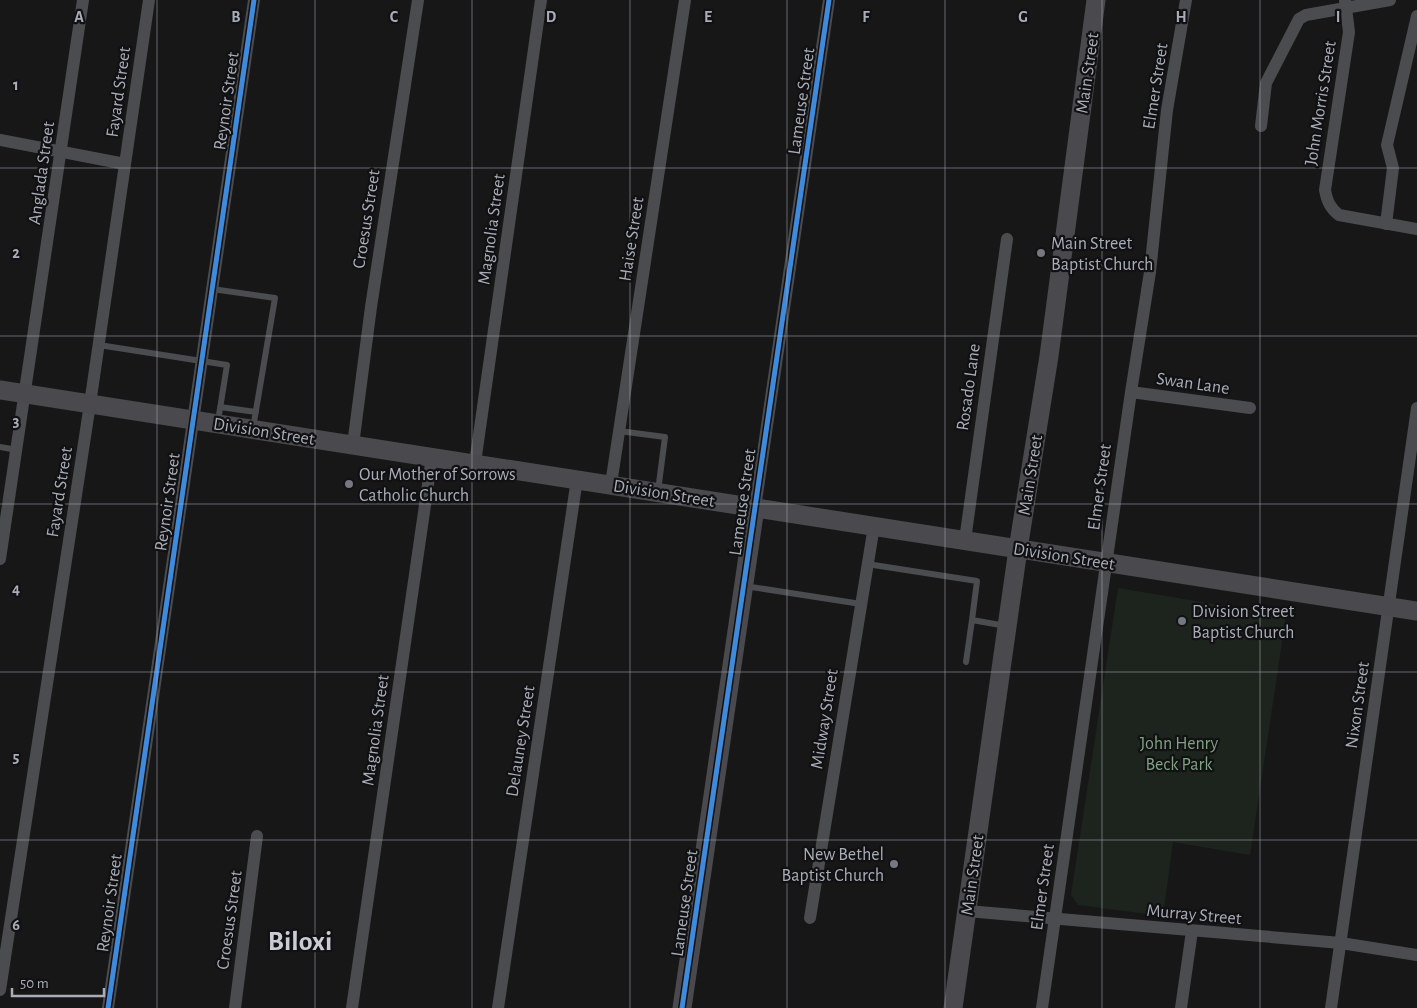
<svg xmlns="http://www.w3.org/2000/svg" width="1417" height="1008" font-family="'Alegreya Sans',sans-serif">
<style>
.green{fill:#1d241e}
.lines{fill:none;stroke-linecap:round;stroke-linejoin:round}
.lane{stroke:#4b4c50;stroke-width:6}
.street{stroke:#4b4c50;stroke-width:12}
.secondary{stroke:#4a4a4e;stroke-width:19}
.cycleway-casing{stroke:#111113;stroke-width:8}
.cycleway{stroke:#408adc;stroke-width:5}
.grid{fill:none;stroke:#a8adb8;stroke-width:1;stroke-opacity:0.55}
.poi-dot{fill:#757880;stroke:#111113;stroke-width:2}
.labels{text-anchor:middle;stroke-width:4.5;stroke-linejoin:round;paint-order:stroke}
.street-label{font-size:18px;fill:#a8adb8;stroke:#111113}
.poi-label{font-size:18px;fill:#a8adb8;stroke:#111113;text-anchor:start}
.park-label{font-size:18px;fill:#7fa381;stroke:#111113}
.town-label{font-size:28px;font-weight:bold;fill:#c9ccd4;stroke:#111113}
.grid-label{font-size:16px;text-anchor:middle;font-weight:bold;fill:#a8adb8;stroke:#111113;stroke-width:4.5;stroke-linejoin:round;paint-order:stroke}
</style>
<rect width="100%" height="100%" fill="#171717"/>
<!-- green -->
<path class="green" d="M1118 588 1286 616 1250 855 1173 842 1163 916 1078 905 1071 895Z"/>
<g class="lines">
<!-- lane -->
<path class="lane" d="M212 289 275 298 253 428
M99 345 227 365 218 421
M220 407 256 412
M619 431 665 437 658 491
M0 447 17 450
M867 564 977 581 972 620 1006 626
M745 586 861 604
M966 662 972 620"/>
<!-- street -->
<path class="street" d="M1345 0 1349 32 1325 190C1327 201 1330 208 1339 215L1417 229
M1261 126 1266 83 1299 19 1306 15 1390 0
M0 140 125 164
M1386 224 1393 168 1387 145 1417 16
M1131 392 1250 408
M353 445 371 307 418 0
M475 463 541 0
M611 484 685 0
M755 508 829 0
M965 540 1007 239
M0 559 83 0
M967 911 1341 943 1417 955
M810 918 874 526
M0 990 90 404 149 0
M108 1008 254 0
M235 1008 257 836
M352 1008 432 457
M498 1008 577 479
M1042 1008 1131 392 1150 272 1167 110 1186 0
M1181 1008 1192 931
M1331 1008 1417 408"/>
<!-- secondary -->
<path class="secondary" d="M0 390 1417 611
M682 1008 755 508
M953 1008 1018 549 1049 356 1096 0"/>
<!-- cycleway casing -->
<g class="cycleway-casing">
<path id="cycleway" d="M108 1008 254 0
M682 1008 829 0"/>
</g>
<!-- cycleway -->
<use href="#cycleway" class="cycleway"/>
</g>
<!-- grid -->
<path class="grid" d="M157 0V1008M315 0V1008M472 0V1008M630 0V1008M787 0V1008M945 0V1008M1102 0V1008M1260 0V1008M0 168H1417M0 336H1417M0 504H1417M0 672H1417M0 840H1417"/>
<!-- markers -->
<g class="poi-dot">
<circle cx="1041" cy="253" r="5"/>
<circle cx="349" cy="484" r="5"/>
<circle cx="1182" cy="621" r="5"/>
<circle cx="894" cy="864" r="5"/>
</g>
<g class="labels">
<!-- street labels -->
<g class="street-label">
<text transform="translate(1087 73) rotate(-82)" y="6">Main Street</text>
<text transform="translate(1155 86) rotate(-81)" y="6">Elmer Street</text>
<text transform="translate(118 92) rotate(-82)" y="6">Fayard Street</text>
<text transform="translate(226 101) rotate(-82)" y="6">Reynoir Street</text>
<text transform="translate(801 101) rotate(-82)" y="6">Lameuse Street</text>
<text transform="translate(1320 103) rotate(-81)" y="6">John Morris Street</text>
<text transform="translate(41 173) rotate(-82)" y="6">Anglada Street</text>
<text transform="translate(366 219) rotate(-81)" y="6">Croesus Street</text>
<text transform="translate(491 229) rotate(-82)" y="6">Magnolia Street</text>
<text transform="translate(631 239) rotate(-81)" y="6">Haise Street</text>
<text transform="translate(1193 383) rotate(8)" y="6">Swan Lane</text>
<text transform="translate(968 387) rotate(-82)" y="6">Rosado Lane</text>
<text transform="translate(264 431) rotate(9)" y="6">Division Street</text>
<text transform="translate(1030 475) rotate(-81)" y="6">Main Street</text>
<text transform="translate(1099 487) rotate(-82)" y="6">Elmer Street</text>
<text transform="translate(59 492) rotate(-81)" y="6">Fayard Street</text>
<text transform="translate(664 493) rotate(9)" y="6">Division Street</text>
<text transform="translate(167 502) rotate(-82)" y="6">Reynoir Street</text>
<text transform="translate(742 502) rotate(-82)" y="6">Lameuse Street</text>
<text transform="translate(1064 556) rotate(9)" y="6">Division Street</text>
<text transform="translate(1357 705) rotate(-82)" y="6">Nixon Street</text>
<text transform="translate(824 719) rotate(-81)" y="6">Midway Street</text>
<text transform="translate(375 730) rotate(-82)" y="6">Magnolia Street</text>
<text transform="translate(520 741) rotate(-81)" y="6">Delauney Street</text>
<text transform="translate(972 875) rotate(-82)" y="6">Main Street</text>
<text transform="translate(1042 887) rotate(-82)" y="6">Elmer Street</text>
<text transform="translate(109 903) rotate(-82)" y="6">Reynoir Street</text>
<text transform="translate(684 903) rotate(-82)" y="6">Lameuse Street</text>
<text transform="translate(1194 914) rotate(5)" y="6">Murray Street</text>
<text transform="translate(229 920) rotate(-82)" y="6">Croesus Street</text>
</g>
<!-- poi labels -->
<g class="poi-label">
<text x="1051" y="249">Main Street<tspan x="1051" dy="21">Baptist Church</tspan></text>
<text x="359" y="480">Our Mother of Sorrows<tspan x="359" dy="21">Catholic Church</tspan></text>
<text x="1192" y="617">Division Street<tspan x="1192" dy="21">Baptist Church</tspan></text>
<text x="884" y="860" text-anchor="end">New Bethel<tspan x="884" dy="21">Baptist Church</tspan></text>
</g>
<!-- park labels -->
<g class="park-label">
<text x="1179" y="749">John Henry<tspan x="1179" dy="21">Beck Park</tspan></text>
</g>
<!-- town labels -->
<g class="town-label">
<text x="300" y="950">Biloxi</text>
</g>
</g>
<g class="grid-label">
<text x="79" y="22">A</text>
<text x="236" y="22">B</text>
<text x="394" y="22">C</text>
<text x="551" y="22">D</text>
<text x="708" y="22">E</text>
<text x="866" y="22">F</text>
<text x="1023" y="22">G</text>
<text x="1181" y="22">H</text>
<text x="1338" y="22">I</text>
<text x="16" y="90">1</text>
<text x="16" y="258">2</text>
<text x="16" y="426">3</text>
<text x="16" y="594">4</text>
<text x="16" y="762">5</text>
<text x="16" y="930">6</text>
</g>
<!-- scale -->
<path d="M12 988v8h92v-8" fill="none" stroke="#a8adb8" stroke-width="2.5"/>
<text x="20" y="988" font-size="15" fill="#a8adb8" stroke="#111113" stroke-width="4" paint-order="stroke">50 m</text>
</svg>
